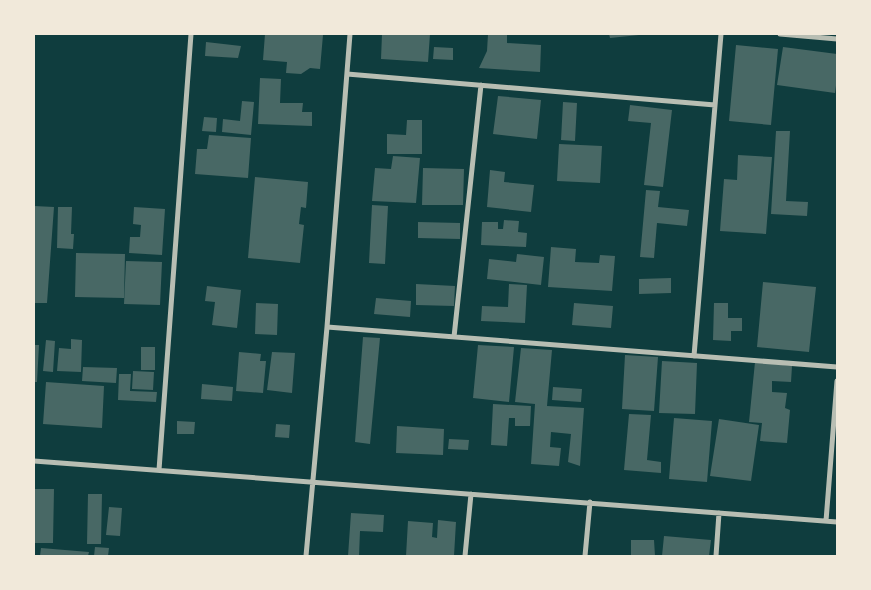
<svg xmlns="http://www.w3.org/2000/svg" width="871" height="590" font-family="'Work Sans',sans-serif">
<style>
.building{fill:#486865}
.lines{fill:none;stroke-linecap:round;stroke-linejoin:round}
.minor{stroke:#b8beb3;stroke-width:5}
</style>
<rect width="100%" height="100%" fill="#0f3d3e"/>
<!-- building -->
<path class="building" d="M265 34 323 35 320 69 310 68 301 74 286 73 287 62 263 60Z
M382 34H430L428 62 381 59Z
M488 34H507V43L541 45 540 72 479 68 487 51Z
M609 34H639V35L610 38Z
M206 42 241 46 238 58 205 56Z
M736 45 778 49 771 125 729 121Z
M434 47 453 48V60L433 59Z
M783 47 837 54V78L835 93 777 85Z
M260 78 281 79 280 103H303L302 112H312V126L258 124Z
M498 96 541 100 537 139 493 134Z
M242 101 254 102 251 135 222 132 223 119 240 121Z
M563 102 577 103 575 141 561 140Z
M630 105 672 110 663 187 644 185 651 123 628 121Z
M204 117 217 118 216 132 202 131Z
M407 120H422V154H387V134L406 135Z
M776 131H790L786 201 808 202 807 216 771 214Z
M209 135 251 138 248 178 195 174 197 149H207Z
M559 144 602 146 600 183 557 181Z
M738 155 772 157 766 234 720 231 724 179 737 180Z
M393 156 420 158 416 203 372 201 375 168 391 169Z
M423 168 464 169 463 205H422Z
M490 170 505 172 504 182 534 185 531 212 487 207Z
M255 177 308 182 306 208 301 207 299 224 304 225 300 263 248 258Z
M646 190 660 191 658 207 689 210 687 226 657 223 654 258 640 257Z
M372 205 388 206 385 264 369 263Z
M34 206 54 207 47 303H34Z
M58 207H72L71 234H74L73 249 57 248Z
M134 207 165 209 162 255 129 253 130 237H140L141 225 133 224Z
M504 220 519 221 518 232 527 233 526 247 481 245 482 222H498V229H503Z
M418 222 460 223V239L418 238Z
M551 247 576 249 575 262 599 263 600 255 615 256 612 291 548 287Z
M76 253 125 254 124 298 75 297Z
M517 254 544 257 541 285 487 279 489 259 516 262Z
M126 261 162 262 160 305 124 304Z
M671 278V293L639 294V279Z
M763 282 816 287 809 352 757 347Z
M416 284 455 286 454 306 416 305Z
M509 284 527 285 525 323 481 321 482 306 508 307Z
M207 286 241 290 237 328 212 325 215 302 205 301Z
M376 298 411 301 410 317 374 314Z
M256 303 278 304 277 335 255 334Z
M574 303 613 306 611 328 572 325Z
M714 303H728V318H742V331H731V341L713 340Z
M363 337 380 338 370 444 355 442Z
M71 339 82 340 81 372 57 371 59 348 71 349Z
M46 340 55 341 53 372 43 371Z
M34 345H39L37 382H34Z
M478 345 514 347 509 402 473 398Z
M141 347H155V370H141Z
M521 348 552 350 547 406 584 408 580 466 568 462 571 434 551 432 550 447 561 448 559 466 531 464 535 404 515 402Z
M239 352 261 354 260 361H266L263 393 236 391Z
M272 352 295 353 292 393 267 390Z
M625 355 658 357 654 411 622 409Z
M662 361 697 363 695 414 659 413Z
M755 362 792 366 791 382 772 381V392L787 393 785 408 790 410 787 443 760 441 762 423 749 422Z
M83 367 117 368 116 383 82 381Z
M133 371 154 372 153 390 132 389Z
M119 374H131L130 391 157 392 156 402 118 400Z
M46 382 104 386 102 428 43 424Z
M202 384 233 387 232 401 201 399Z
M553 387 582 389 581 402 552 400Z
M493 404 531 406 530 426H515V418H509L507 446 491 445Z
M629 414 651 415 647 460 661 462V473L624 470Z
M674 418 712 421 707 482 669 479Z
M719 419 759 425 751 481 710 476Z
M177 421 195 422 194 434H177Z
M276 424 290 425 289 438 275 437Z
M397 426 444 429 443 455 396 453Z
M449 439 469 440 468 450 448 449Z
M34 489H54L53 543H34Z
M88 494H102L101 544H87Z
M109 507 122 508 120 536 106 535Z
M351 513 384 515 383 532 360 531 359 556H348Z
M438 520 456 522 454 556H406L408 521 433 523 432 537 437 538Z
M664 536 711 540 709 556H662Z
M631 540H654L655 556H631Z
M95 547 109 548 108 556H94Z
M41 548 89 552 88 556H40Z"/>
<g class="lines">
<!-- minor -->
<path class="minor" d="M780 34 837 39
M347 74 715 105
M327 327 837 367
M454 337 481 85
M694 356 721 34
M34 461 837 522
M159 470 191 34
M826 521 837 381
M306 556 327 327 350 34
M465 556 471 494
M585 556 590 502
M716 556 719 513"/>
</g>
<!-- border -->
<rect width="871" height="590" fill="none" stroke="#f1e9da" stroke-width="70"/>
</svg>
